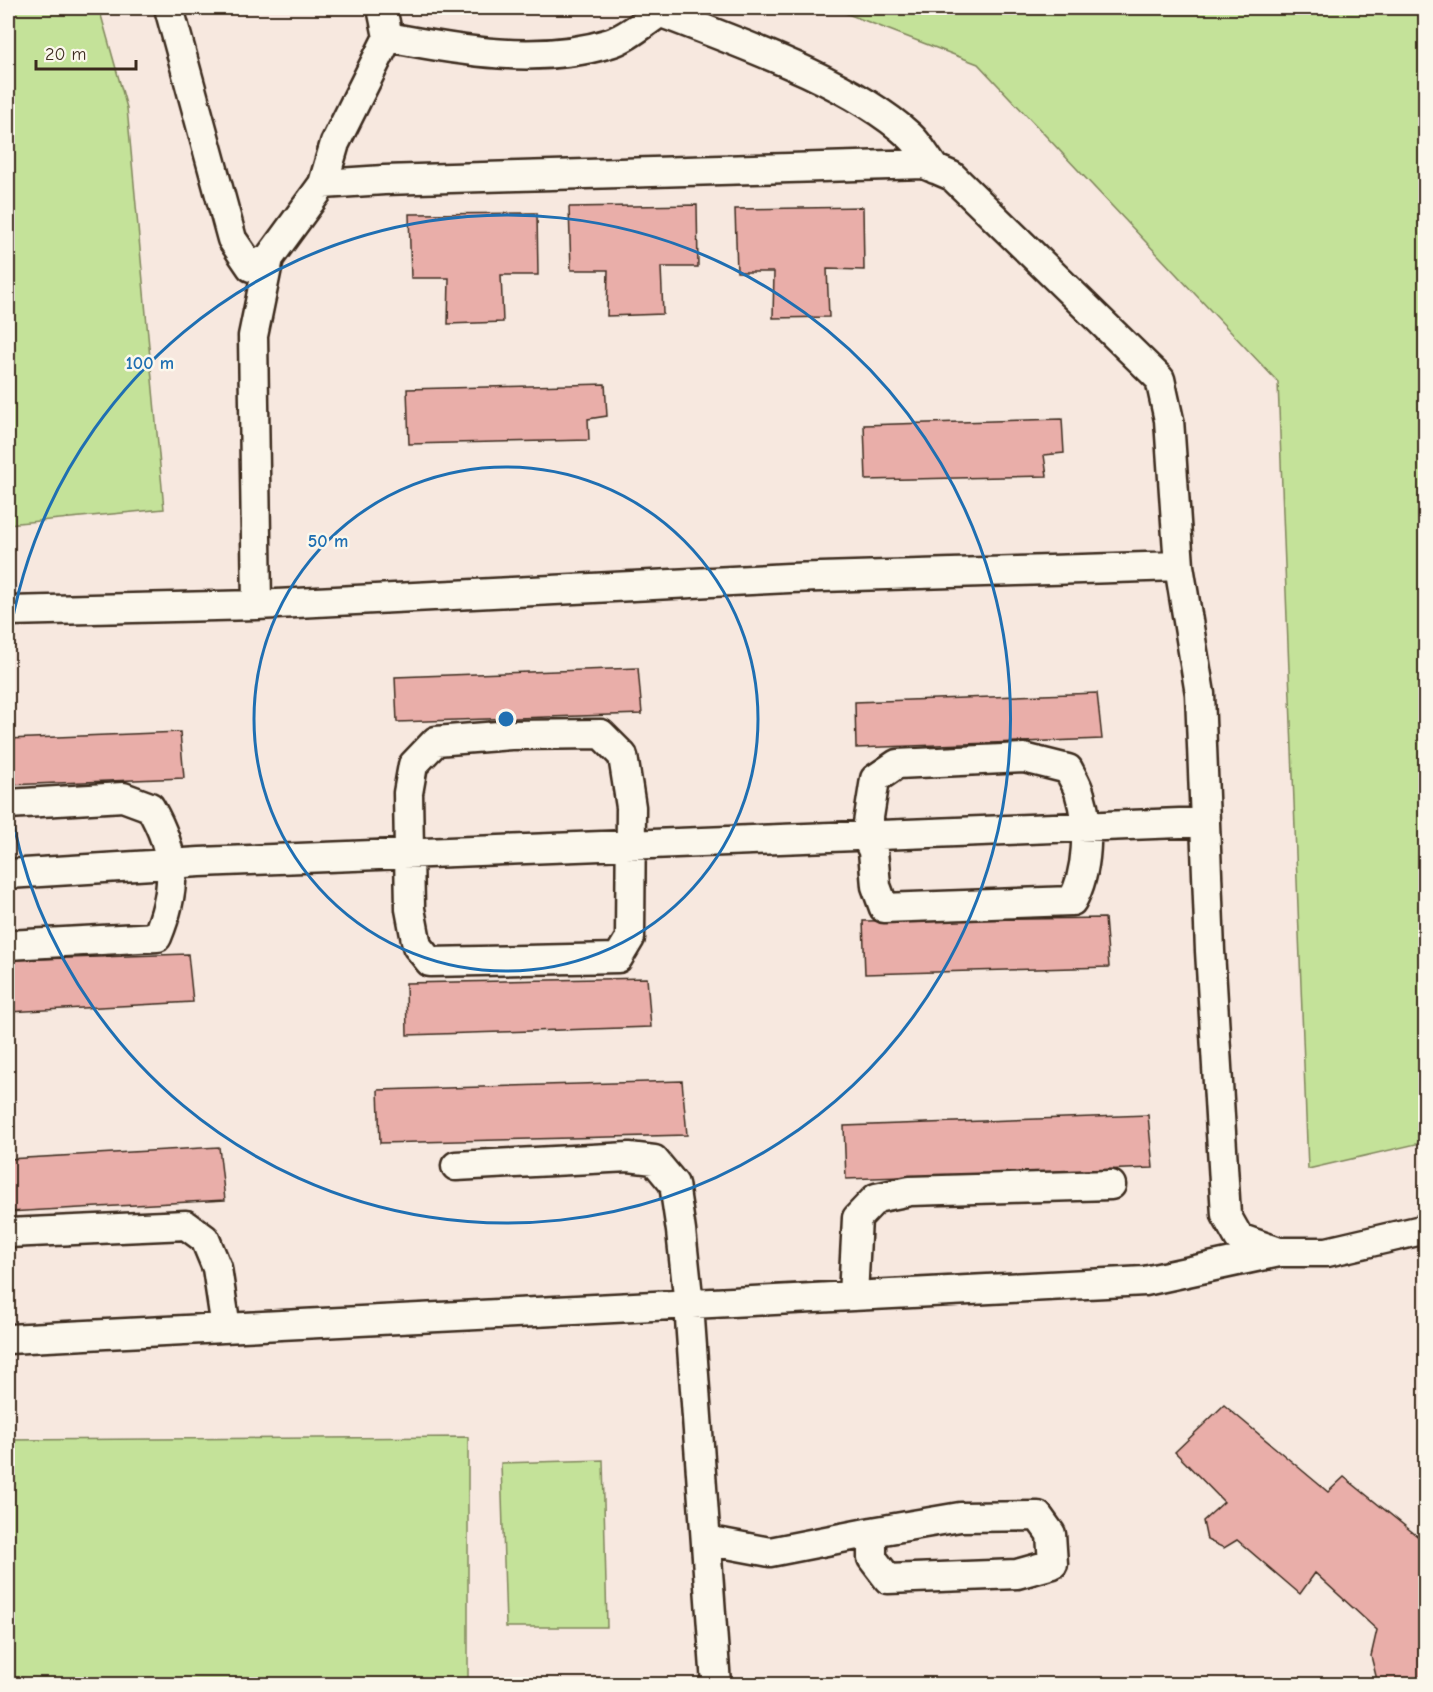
<svg xmlns="http://www.w3.org/2000/svg" width="1433" height="1692" font-family="'Comic Neue',sans-serif">
<style>
.green{fill:#c4e299;stroke:#80865c;stroke-width:1.5}
.building{fill:#e9aea9;stroke:#3b2a1e;stroke-width:1.5}
.lines{fill:none;stroke-linecap:round;stroke-linejoin:round}
.street-casing{stroke:#3b2a1e;stroke-width:33}
.street{stroke:#fbf7ec;stroke-width:28}
.ring{fill:none;stroke:#1f6fb2;stroke-width:3}
.centre{fill:#1f6fb2;stroke:#fbf7ec;stroke-width:3}
.ring-label{font-size:18px;text-anchor:middle;font-weight:bold;fill:#1f6fb2;stroke:#fbf7ec;stroke-width:5;stroke-linejoin:round;paint-order:stroke}
</style>
<rect width="100%" height="100%" fill="#f7e8df"/>
<filter id="ink" filterUnits="userSpaceOnUse"><feTurbulence type="fractalNoise" baseFrequency=".0167" numOctaves="2"/><feDisplacementMap in="SourceGraphic" scale="12" xChannelSelector="R" yChannelSelector="G"/><feConvolveMatrix kernelMatrix="1 2 1 2 8 2 1 2 1" color-interpolation-filters="sRGB"/></filter>
<g filter="url(#ink)">
<!-- green -->
<path class="green" d="M8 8H99L127 108 164 509 8 524Z
M832 8H1425V1142L1308 1169 1278 382 978 64Z
M468 1437V1684H8V1440Z
M603 1460 607 1627H506L501 1463Z"/>
<!-- building -->
<path class="building" d="M697 205 698 267H661L663 314 607 316 608 270H571L569 207Z
M863 207 864 270 827 269 829 317 773 318 774 272H737L735 209Z
M537 213 538 275H501L503 322 448 324 449 278H411L409 214Z
M605 384 607 416 588 419 589 440 409 444 407 389Z
M1062 419 1064 453 1044 455 1047 476 866 480 864 425Z
M638 668 642 714 397 722 395 677Z
M1097 693 1102 739 856 748 855 702Z
M180 732 184 778 8 785V739Z
M1105 918 1109 967 865 974 863 921Z
M188 954 193 1002 8 1012V960Z
M647 978 651 1027 407 1035 406 983Z
M682 1081 687 1135 380 1143 378 1090Z
M1148 1115 1153 1168 846 1179 844 1126Z
M219 1147 225 1200 8 1212V1159Z
M1224 1405 1328 1492 1344 1477 1426 1543V1683L1389 1684 1377 1680 1371 1656 1377 1630 1315 1573 1300 1594 1237 1540 1224 1548 1207 1540 1203 1521 1224 1502 1175 1452Z"/>
<g class="lines">
<!-- street casing -->
<g class="street-casing">
<path id="street" d="M169 8 232 239 251 267 269 258 323 184 384 180 924 164 952 176 1160 379 1169 420 1179 566 1200 694 1210 951 1226 1215 1239 1238 1279 1252H1327L1426 1229
M382 8 388 37C460 51 539 65 610 43 627 38 645 22 661 12
M649 8C730 40 846 78 910 136 920 145 927 159 935 169
M323 184 335 143 388 37
M257 605 253 336 269 258
M8 611 257 605 789 578 1179 566
M601 734 623 756 631 807 630 938 618 958 430 962 417 946 410 909 408 793 413 765 436 741 511 735Z
M1024 758 1068 769C1072 777 1078 786 1080 795 1090 827 1088 872 1072 901L884 908 876 886 873 851 866 836 875 779 897 764Z
M8 804 123 797 150 807C177 853 177 889 157 937L8 945
M8 874 200 862 1205 822
M456 1166 629 1157 654 1160 674 1184 681 1231 689 1305 716 1684
M8 1233 186 1225 205 1239 217 1268 226 1328
M853 1296 857 1218 876 1198 910 1191 1111 1185
M8 1339 1145 1281 1279 1252
M1038 1516 1051 1534 1053 1564 1017 1574 888 1579 872 1558V1532L960 1517Z
M706 1540 770 1552 872 1532"/>
</g>
<!-- street -->
<use href="#street" class="street"/>
</g>
</g>
<!-- distance rings -->
<g class="ring">
<circle cx="506" cy="719" r="252"/>
<path d="M8 645A504 504 0 1 1 8 793"/>
</g>
<circle cx="506" cy="719" r="9" class="centre"/>
<g class="ring-label">
<text x="150" y="369">100 m</text>
<text x="328" y="547">50 m</text>
</g>
<!-- margin -->
<rect width="1433" height="1692" fill="none" stroke="#fbf7ec" stroke-width="30"/>
<rect x="15" y="15" width="1403" height="1662" fill="none" stroke="#3b2a1e" stroke-width="2" filter="url(#ink)"/>
<!-- scale -->
<path d="M36 60v9h100v-9" fill="none" stroke="#3b2a1e" stroke-width="3"/>
<text x="45" y="60" font-size="18" fill="#3b2a1e" stroke="#fbf7ec" stroke-width="4.5" paint-order="stroke">20 m</text>
</svg>
